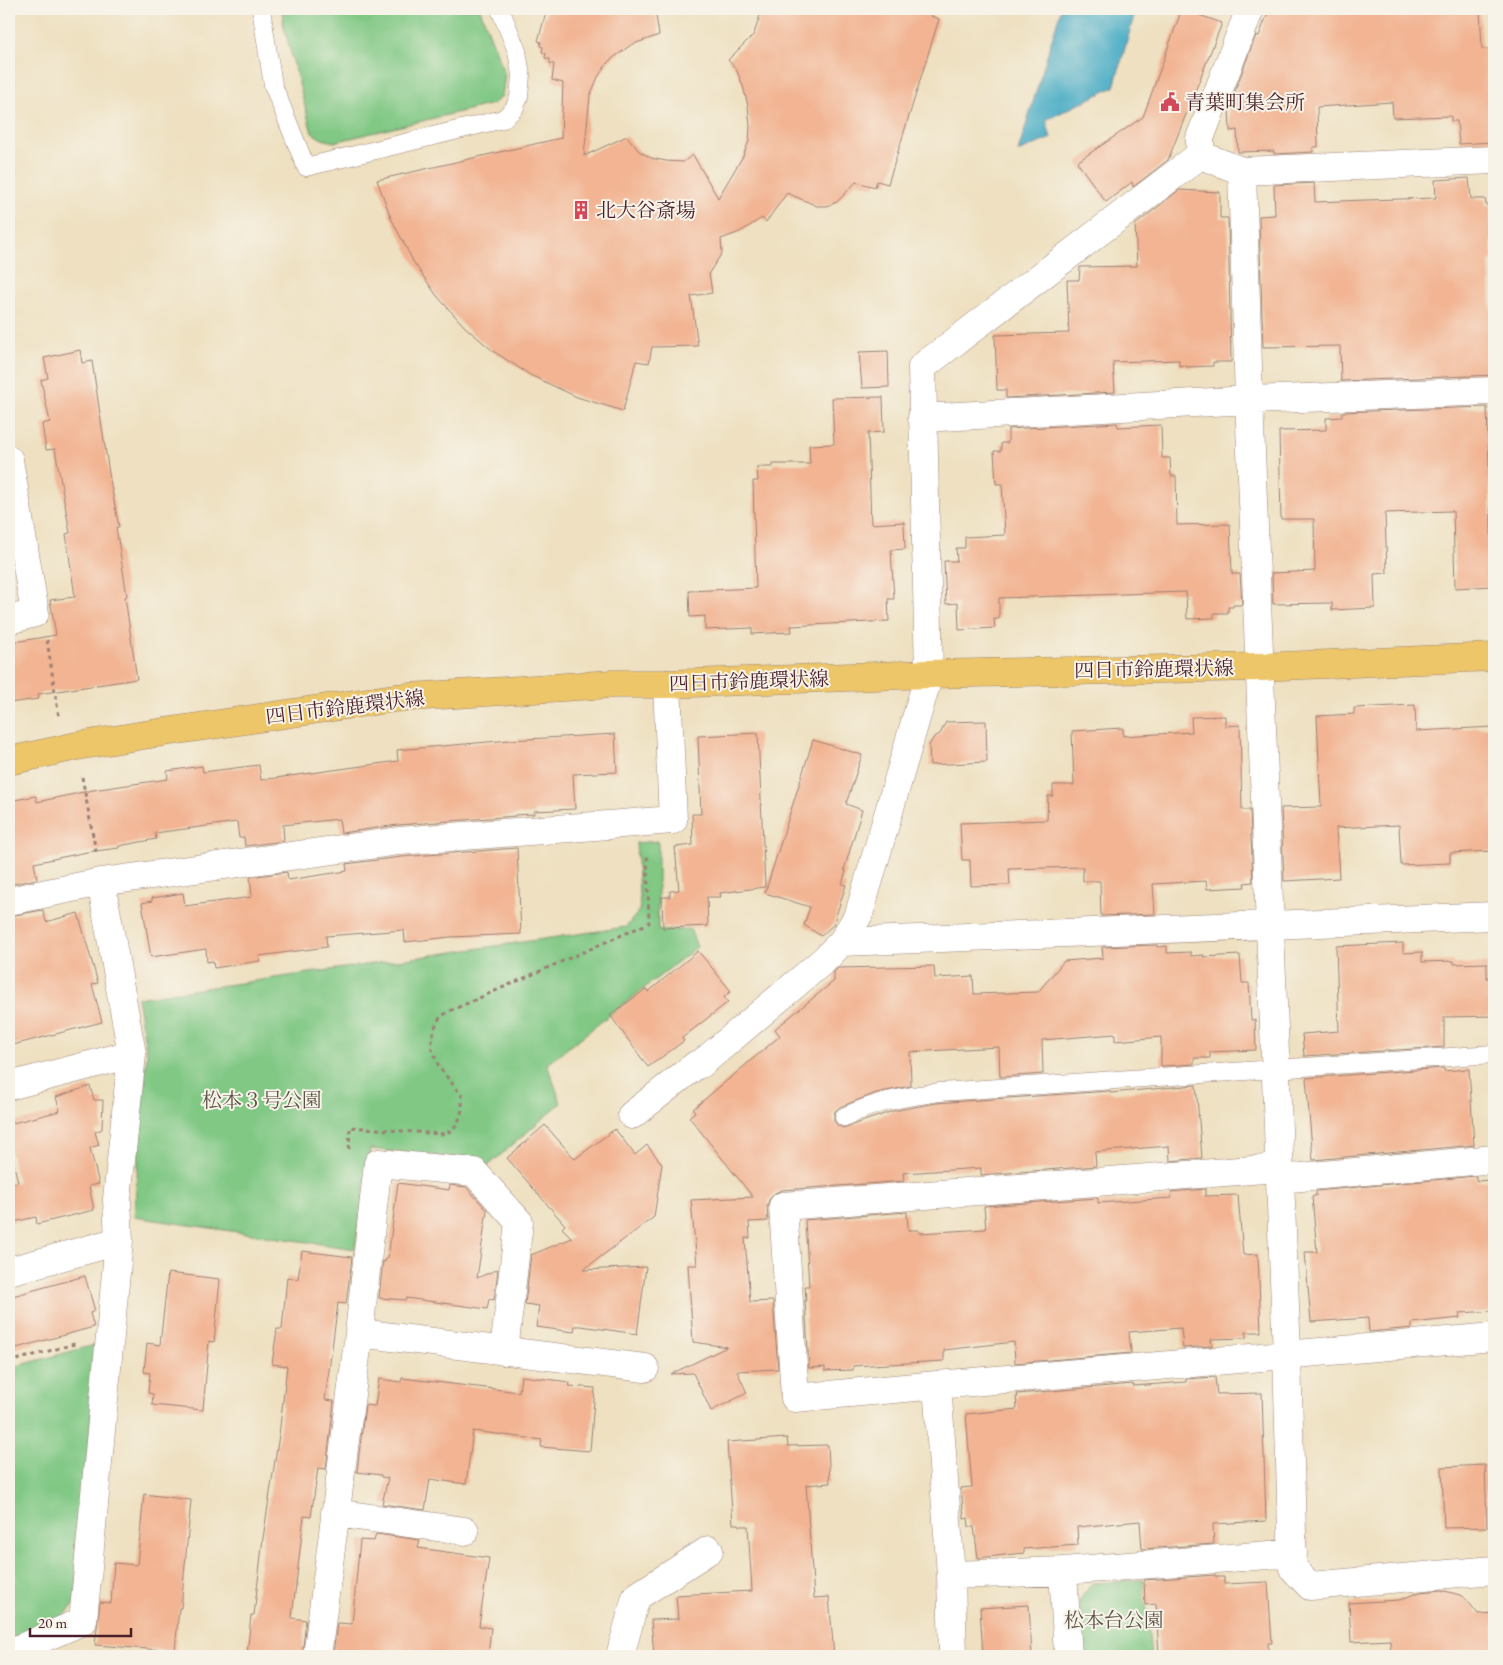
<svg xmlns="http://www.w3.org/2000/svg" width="1503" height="1665" font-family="'EB Garamond','Noto Serif JP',serif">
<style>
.green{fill:#80c884;stroke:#657458}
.water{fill:#44aac4;stroke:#476478}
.building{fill:#f2b492}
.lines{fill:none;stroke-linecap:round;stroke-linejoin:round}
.lane-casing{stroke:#9c8076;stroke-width:19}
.street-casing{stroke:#9c8076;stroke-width:29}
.primary-casing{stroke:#9c8076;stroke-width:29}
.path{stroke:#9c8076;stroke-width:3;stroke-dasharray:4 4;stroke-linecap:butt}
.lane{stroke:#fff;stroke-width:18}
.street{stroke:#fff;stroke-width:28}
.primary{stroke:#ecc669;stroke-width:28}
.labels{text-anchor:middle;stroke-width:4;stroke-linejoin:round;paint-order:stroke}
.poi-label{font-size:20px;fill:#4a1f2b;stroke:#f7f3e8;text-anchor:start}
.street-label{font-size:20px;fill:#4a1f2b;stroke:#f7f3e8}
.park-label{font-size:20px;fill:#5a5246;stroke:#f7f3e8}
</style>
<rect width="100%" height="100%" fill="#f7f3e8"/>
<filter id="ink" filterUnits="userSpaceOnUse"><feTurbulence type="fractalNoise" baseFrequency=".02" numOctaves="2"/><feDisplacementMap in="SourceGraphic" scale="10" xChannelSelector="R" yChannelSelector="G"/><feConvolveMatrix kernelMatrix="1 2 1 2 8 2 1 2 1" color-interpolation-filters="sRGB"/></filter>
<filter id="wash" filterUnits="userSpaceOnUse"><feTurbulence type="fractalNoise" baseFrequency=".0096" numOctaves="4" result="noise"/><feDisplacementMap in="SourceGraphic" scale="20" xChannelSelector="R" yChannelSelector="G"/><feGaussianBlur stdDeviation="1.12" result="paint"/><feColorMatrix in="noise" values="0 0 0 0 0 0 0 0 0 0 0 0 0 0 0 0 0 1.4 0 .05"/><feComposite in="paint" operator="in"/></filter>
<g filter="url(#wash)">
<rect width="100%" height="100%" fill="#eee0c0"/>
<!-- green -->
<path class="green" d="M282 9H480L505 75 502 96 493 104 334 142 322 139 312 133 283 23Z
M658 841V931L690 929 697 947 547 1064 561 1103 488 1166 479 1160 370 1149 355 1249 134 1217 142 1106 147 1054 137 998 626 927 640 910 636 843Z
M98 1344 75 1603 59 1622 9 1643V1368Z
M1144 1580 1151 1656H1084L1079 1601 1092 1583Z"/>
<!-- water -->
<path class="water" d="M1061 9H1136L1114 87 1046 120 1051 138 1018 152Z"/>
<g id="blocks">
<!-- building -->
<path class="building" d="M547 9H655L659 35 631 45 609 61 598 77 590 96 584 156 627 136 639 151 651 158 666 161 683 162 693 155 718 198 743 156 749 141 750 126 748 106 743 86 736 69 728 60 754 34 762 9H933L931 16 939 19 888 184 877 181 875 187 856 182 837 202 827 206H817L787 193 766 222 762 218 740 232 721 239 722 253 709 273 712 293 691 296 698 346 652 347 649 363 636 361 623 411 577 397 530 375 493 351 465 327 437 296 414 263 391 218 377 180 561 138 563 83 552 80 554 64H550V59L545 58 546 53 542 52 543 47 540 46 541 42 538 41Z
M1182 9 1222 23 1168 160 1133 187 1132 182 1106 202 1077 162 1143 117Z
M1303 9H1480L1482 49H1492V70H1494V119H1491L1492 142 1459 144 1457 121H1451V116L1393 118 1392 102 1317 107 1318 147H1313V152L1274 154V151L1238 152 1237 130 1230 131 1229 107 1256 35 1259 36 1269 10Z
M1469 178 1471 199H1485L1486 205H1490L1492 261H1489L1494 375 1341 381 1340 346 1263 347 1259 216 1275 215 1274 185 1314 183 1315 202 1366 200 1436 198 1435 180Z
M1179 190 1220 192V218H1228L1231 362H1213V366L1186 367V365L1179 366V360L1113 362 1115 392 1006 398V390H997L995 335 1069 333 1067 280H1079L1080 267 1137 266 1135 225Z
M80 350 82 363 92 361 110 480 119 527H116L127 596 125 597 137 679 38 694 39 699 9 703V643L56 635 50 600 75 597 66 534 70 533 55 449 46 450 42 424 50 422 41 380 48 378 44 358Z
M888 351 889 387 862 388 859 352Z
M883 397 884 432 868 433 871 524 904 522 905 549 891 550 894 599H888L889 621 791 626 792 632 752 634V628L705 630V616L690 617 689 591 756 588 753 481H758L757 467H773V464H810L809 445 834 444 832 398Z
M1487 407 1493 586 1455 588 1453 511 1385 513 1387 573 1374 574 1375 608 1332 610V603L1273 604 1272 573 1315 571 1314 519H1281L1279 431 1326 430V418L1342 417V412Z
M1117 423 1118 427 1161 425 1162 458H1170L1171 476H1176L1177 525 1230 524 1232 574H1240L1242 605H1233V607H1228V613H1214V618L1187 619 1186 592 999 598V619H994L995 628 959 630 958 603 946 604 944 561H957L956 548H965V537L1005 535 1002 484H996L994 451H1001V443H1008V429Z
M1415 705 1416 731 1494 727V851L1450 853V863L1401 865 1399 825 1336 828 1339 878 1284 881 1281 808 1321 807 1317 716 1354 714V708Z
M1225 716V726L1240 725 1242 810H1250L1253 882 1244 883 1245 887 1207 889 1206 881 1153 884 1155 914 1101 916 1100 881H1083V867L1009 869 1010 885 971 886 970 860H962L960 823 1047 820 1048 796H1053V785H1074L1072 731 1123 728V736L1192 732 1191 717Z
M986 721 987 762 930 765 929 745 934 737 940 734 946 722Z
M758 733 765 887 720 893 721 897H707L708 926 663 928 662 897H670V891L679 890 675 847 693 845 692 814H701L698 736Z
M615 734 617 772 573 774 575 809 534 811V814L515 815V816L398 825 341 833 339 819 283 825 284 841 245 846 244 837 239 838 237 822 155 833 156 839 119 846V848L87 852 34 863 37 879 9 885V801L36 796 37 802 93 790 168 779 167 771 202 766 203 772 259 765 261 780 398 761 397 750 510 740Z
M813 740 862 755 846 804 862 810 844 870 846 871 842 884 846 885 833 925 821 936 804 925 810 907 765 893Z
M517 848 521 934 451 937 405 942 404 930 326 936 327 947 259 956 260 961 214 968 213 961 207 962 206 949 151 957 142 903 152 901V898L183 893 185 906 252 897 250 877 287 872 288 880 347 871 346 864 401 857Z
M43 910 46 922 78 913 98 983 92 984 102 1022 9 1046V916Z
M1403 943V953L1422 952V962L1454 961V964L1487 963V978H1494V1016L1444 1017V1047L1304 1056 1302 1034 1339 1031 1336 946Z
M1157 945V947L1167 946V953L1191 952V956L1204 955 1203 957 1240 955 1242 983H1249L1251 1020H1255L1256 1050 1210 1052V1058H1194V1064L1161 1066V1037L1115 1041V1034L1042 1040 1043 1074 1000 1077 999 1047 910 1052 911 1086 876 1093 840 1107 835 1111 834 1115V1121L838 1126 843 1128 893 1111 936 1103 1110 1091V1093L1196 1085 1202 1158 1170 1161 1169 1146 1095 1152 1096 1166 981 1175V1168L903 1173 904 1181 782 1190 775 1193 769 1200 767 1207 768 1221 749 1222 750 1238H745L750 1302 773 1301 778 1369 737 1371 747 1393 711 1411 693 1373 671 1374 727 1347 693 1342 688 1265H697L691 1200 753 1197 689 1117 695 1112 693 1109 780 1036 775 1029 834 981V972L838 968 934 966 935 978 973 976 974 994 1038 992 1064 961 1103 958 1102 947Z
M698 951 731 991 724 997 728 1002 682 1038 684 1041 648 1067 610 1015 646 989 648 992Z
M1444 1068V1071L1469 1069 1474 1145 1313 1160 1306 1078Z
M90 1086 94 1100H103L102 1129 95 1132 99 1145 90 1148 99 1184 89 1186 94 1210 37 1224 36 1217 9 1223V1184L18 1182 9 1145V1124L60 1111 56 1097Z
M545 1125 575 1159 615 1129 635 1155 647 1145 662 1164 654 1217 583 1270 646 1267 637 1334 581 1326H575L574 1332 536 1327 539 1306 525 1304 531 1255 572 1238 562 1228 565 1225 507 1158Z
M1476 1176V1181L1494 1180V1311L1459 1313 1460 1318 1412 1323V1328L1369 1332 1368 1318 1311 1322 1305 1252H1317L1312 1196H1316V1191Z
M398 1183 449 1190 450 1185 466 1187 487 1210 477 1278 498 1269 494 1300 489 1299 487 1309 406 1298V1300L379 1298 383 1261 385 1262 386 1258H388Z
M1205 1189V1196L1238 1195 1243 1255 1258 1254 1261 1332H1246V1338L1211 1339 1212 1346 1183 1348 1181 1328 1129 1332 1131 1353 1015 1363 1014 1342 944 1350V1361L853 1366V1370L825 1371V1367L809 1368 805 1300H806L805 1286H809L805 1220 907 1212 908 1230H919V1233L986 1229 984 1206 1098 1198V1203L1172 1198 1171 1192Z
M302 1251 352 1257 346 1304 338 1303 325 1400 334 1401 326 1469 318 1468 311 1517 304 1516 292 1618 306 1620 302 1656H247L251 1615H254L263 1538 279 1435 287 1366 272 1364 277 1329H282L287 1277 298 1279Z
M168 1273 220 1279 214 1342 209 1341 203 1410 152 1405 153 1394 148 1393 150 1373 144 1372 147 1343 160 1345Z
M85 1276 95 1311 90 1313 94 1327 9 1350V1297Z
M521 1376 570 1382 569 1386 595 1388 590 1451 541 1447 542 1440 473 1431 466 1484 430 1479 425 1510 382 1504 388 1478 381 1477V1475L357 1472 365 1405 375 1406 379 1379 401 1382 402 1378 519 1392Z
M1215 1377 1217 1394 1262 1393 1266 1521 1213 1524 1214 1544 1142 1549 1140 1521 1077 1527 1078 1545 1024 1549V1553L978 1558 974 1527H969L968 1518 964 1519 961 1488 972 1487 966 1414 1017 1409 1016 1397H1018L1017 1394 1133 1384V1386L1186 1382V1379Z
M787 1438 788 1446 828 1445 830 1483 806 1485 814 1598 829 1597 834 1656H654L651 1620 678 1619 676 1595 752 1591 748 1526H739V1524H733L727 1442Z
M1485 1465 1487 1527 1444 1528 1442 1467Z
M144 1494 191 1500 181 1608H179L175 1651 95 1645 100 1602 111 1603 114 1563 137 1565Z
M376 1534 420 1540 418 1548 489 1558 479 1626 491 1628 488 1656H352L333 1655 337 1623 352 1624 360 1540 374 1541Z
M1216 1575V1577H1224V1584L1268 1582 1272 1643H1268L1269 1656H1159L1156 1604 1145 1605 1144 1580Z
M1441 1590 1460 1595 1466 1599 1478 1614 1494 1613V1656H1391L1390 1640 1351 1642 1349 1603 1399 1600 1420 1592Z
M1029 1605 1032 1656H983L980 1608Z"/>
</g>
</g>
<g filter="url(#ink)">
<use href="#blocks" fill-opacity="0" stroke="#9c8076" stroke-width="1"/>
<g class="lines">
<!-- lane casing -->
<g class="lane-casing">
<path id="lane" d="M261 9 273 85 306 167 503 119 514 109 519 97 521 75 517 51 500 9
M844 1117C878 1101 903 1097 940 1092L1494 1054"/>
</g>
<!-- street casing -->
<g class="street-casing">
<path id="street" d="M1200 155 1242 171 1494 160
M1200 155V138L1250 9
M1242 171 1249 400 1287 1355 1293 1568 1310 1586 1494 1570
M922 418 1249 400 1494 391
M9 460 35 613 9 620
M9 901 101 882 399 841 673 820 667 684
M842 942 1494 916
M9 1086 132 1054
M632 1115 696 1065 701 1064 824 960 842 942 859 914 929 674 922 367 1200 155
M1279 1168 783 1206 795 1398 937 1385 1494 1337
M1280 1179 1494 1159
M9 1271 119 1241
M359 1333 378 1163 474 1172 519 1222 504 1351
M937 1385 951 1575 1063 1571 1068 1656
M335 1513 465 1531
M1063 1571 1293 1553
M951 1575 953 1656
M9 1653 83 1621 119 1241 117 1199 132 1054 101 882
M317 1656 359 1333 645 1368
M620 1656 636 1597 709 1550"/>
</g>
<!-- primary casing -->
<g class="primary-casing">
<path id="primary" d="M9 761 77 746 144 735 394 698 612 684H667L929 674 1260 667 1494 657"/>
</g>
<!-- path -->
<path class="path" d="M47 640 59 718
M82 777 96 852
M349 1149 350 1127 441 1134 451 1131 458 1123 462 1110V1096L439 1067 431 1047 434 1029 440 1017 452 1010 649 923 647 853
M9 1362 78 1343"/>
<!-- lane -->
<use href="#lane" class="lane"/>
<!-- street -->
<use href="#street" class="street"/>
<!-- primary -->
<use href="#primary" class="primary"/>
</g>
</g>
<!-- icons -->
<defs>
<g id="civic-bare" transform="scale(1.5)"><path d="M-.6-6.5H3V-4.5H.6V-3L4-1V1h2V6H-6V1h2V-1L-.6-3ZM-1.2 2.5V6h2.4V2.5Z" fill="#d1495b" stroke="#f7f3e8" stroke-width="2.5" paint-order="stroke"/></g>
<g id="building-bare" transform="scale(1.5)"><path d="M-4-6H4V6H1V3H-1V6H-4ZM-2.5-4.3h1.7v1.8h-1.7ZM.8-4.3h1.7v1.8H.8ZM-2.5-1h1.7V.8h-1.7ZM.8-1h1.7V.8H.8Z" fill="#d1495b" stroke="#f7f3e8" stroke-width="2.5" paint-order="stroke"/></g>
</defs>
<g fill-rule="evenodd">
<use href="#civic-bare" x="1170" y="102"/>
<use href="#building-bare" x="581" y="210"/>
</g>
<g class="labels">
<!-- poi labels -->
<g class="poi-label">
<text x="1185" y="109">青葉町集会所</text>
<text x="596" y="217">北大谷斎場</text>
</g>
<!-- street labels -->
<g class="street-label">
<text transform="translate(1154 669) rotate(-1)" y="7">四日市鈴鹿環状線</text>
<text transform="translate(749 681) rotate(-2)" y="7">四日市鈴鹿環状線</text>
<text transform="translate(345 707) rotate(-7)" y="7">四日市鈴鹿環状線</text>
</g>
<!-- park labels -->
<g class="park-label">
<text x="262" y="1107">松本３号公園</text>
<text x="1114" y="1627">松本台公園</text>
</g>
</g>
<!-- margin -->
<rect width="1503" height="1665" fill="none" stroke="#f7f3e8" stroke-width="30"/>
<!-- scale -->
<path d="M30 1628v8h101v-8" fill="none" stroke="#4a1f2b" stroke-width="2.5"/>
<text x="38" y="1628" font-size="15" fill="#4a1f2b" stroke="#f7f3e8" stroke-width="4" paint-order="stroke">20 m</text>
</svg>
